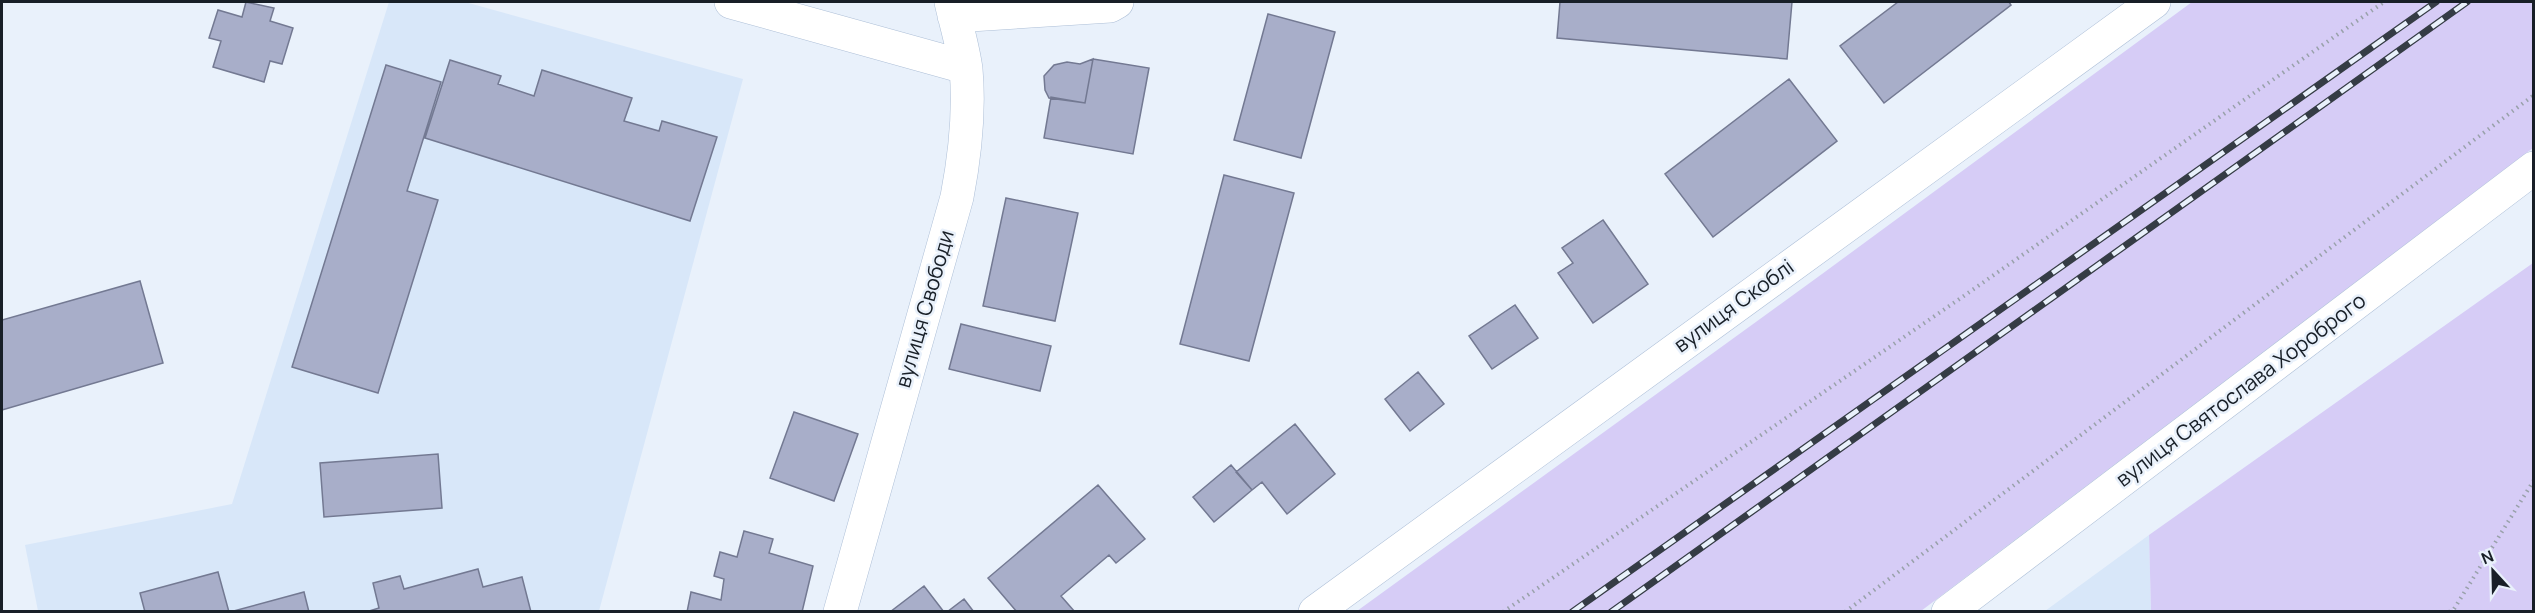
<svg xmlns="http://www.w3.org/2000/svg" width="2535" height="613" font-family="Manrope,sans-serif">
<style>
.built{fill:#d8e7f9}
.green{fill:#d6ccf6}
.building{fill:#a8aec9;stroke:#737992;stroke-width:1.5}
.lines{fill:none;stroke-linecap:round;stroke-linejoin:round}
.minor-casing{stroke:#adbfd7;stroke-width:34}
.major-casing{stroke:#adbfd7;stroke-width:34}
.path{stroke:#99a1aa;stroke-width:4;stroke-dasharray:1.5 4.5;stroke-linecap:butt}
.minor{stroke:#fff;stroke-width:33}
.major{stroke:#fff;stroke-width:33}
.rail-casing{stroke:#353c45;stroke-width:7}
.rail{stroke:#e9f1fb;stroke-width:4.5;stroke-dasharray:14;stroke-linecap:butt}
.labels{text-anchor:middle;stroke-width:5;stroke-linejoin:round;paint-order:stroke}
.street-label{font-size:21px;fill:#181f27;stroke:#e9f1fb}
</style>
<rect width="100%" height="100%" fill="#e9f1fb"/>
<!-- built -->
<path class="built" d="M389 2H465L743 79 599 611H38L25 545 232 504Z
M2149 535 2151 611H2045Z"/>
<!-- green -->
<path class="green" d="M2192 2H2533V148L1921 611H1357L1822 274Z
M2533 263V611L2455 612 2454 609 2449 612 2151 611 2149 535Z"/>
<!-- building -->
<path class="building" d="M246 2 274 8 270 21 293 28 282 64 270 61 264 82 213 67 221 41 209 38 218 10 242 17Z
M1560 2H1792L1787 59 1557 38Z
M1898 2H2009L2011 5 1884 103 1840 46Z
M1268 14 1335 32 1301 158 1234 140Z
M1093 59 1149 68 1133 154 1044 138 1051 97 1085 103Z
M1093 59 1085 103 1049 98 1045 90 1044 76 1054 65 1067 62 1080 64Z
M450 60 501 76 498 84 534 96 542 70 632 98 624 121 659 131 662 121 717 137 690 221 425 138Z
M386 65 441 82 407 191 438 200 378 393 292 367Z
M1789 79 1837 141 1713 237 1665 174Z
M1224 175 1294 193 1249 361 1180 344Z
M1006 198 1078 213 1055 321 983 306Z
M1603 220 1648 284 1593 323 1558 273 1573 263 1562 248Z
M140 281 163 363 2 410V320Z
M1515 305 1538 338 1492 369 1469 336Z
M961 324 1051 346 1040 391 949 369Z
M1418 372 1444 404 1410 431 1385 399Z
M794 412 858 434 834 501 770 478Z
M1295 424 1335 474 1287 514 1262 482 1252 490 1236 472Z
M438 454 442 508 324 517 320 463Z
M1231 465 1252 490 1214 522 1193 497Z
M1098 485 1145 539 1116 563 1109 555 1061 596 1075 612H1017L988 578Z
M744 531 773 539 769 553 813 566 802 612H687L691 592 721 600 724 579 714 576 720 552 737 557Z
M478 569 483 587 522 577 531 612H366L379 608 373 583 400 576 404 589Z
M218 572 229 612H145L140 593Z
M924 586 944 612H890Z
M304 592 309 612H230Z
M964 599 974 612H947Z"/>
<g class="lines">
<!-- minor casing -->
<g class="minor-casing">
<path id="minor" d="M731 2 965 67
M954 16 1110 6 1117 2
M840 612 957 197C965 155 970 113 966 69 963 47 956 24 951 2"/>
</g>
<!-- major casing -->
<g class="major-casing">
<path id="major" d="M1315 612 2154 2
M1948 612 2534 168"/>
</g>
<!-- path -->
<path class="path" d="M1503 612 1958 300 2384 2
M1845 612 2534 95
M2449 612 2454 609 2534 480"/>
<!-- minor -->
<use href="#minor" class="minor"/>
<!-- major -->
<use href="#major" class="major"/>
<!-- rail casing -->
<g class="rail-casing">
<path id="rail" d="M1572 612 2436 2
M1611 612 2467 2"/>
</g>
<!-- rail -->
<use href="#rail" class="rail"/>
</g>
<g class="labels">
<!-- street labels -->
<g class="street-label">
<text transform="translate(1734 306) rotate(-36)" y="7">вулиця Скоблі</text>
<text transform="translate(925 309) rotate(-74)" y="7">вулиця Свободи</text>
<text transform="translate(2241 390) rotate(-37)" y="7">вулиця Святослава Хороброго</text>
</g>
</g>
<!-- border -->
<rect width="2535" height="613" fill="none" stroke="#181f27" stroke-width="6"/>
<!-- north arrow -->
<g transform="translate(2493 571) rotate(338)" stroke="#e9f1fb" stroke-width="4.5" paint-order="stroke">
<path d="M0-4.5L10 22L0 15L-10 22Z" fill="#181f27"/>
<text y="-9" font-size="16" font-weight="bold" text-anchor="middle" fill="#181f27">N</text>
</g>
</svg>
